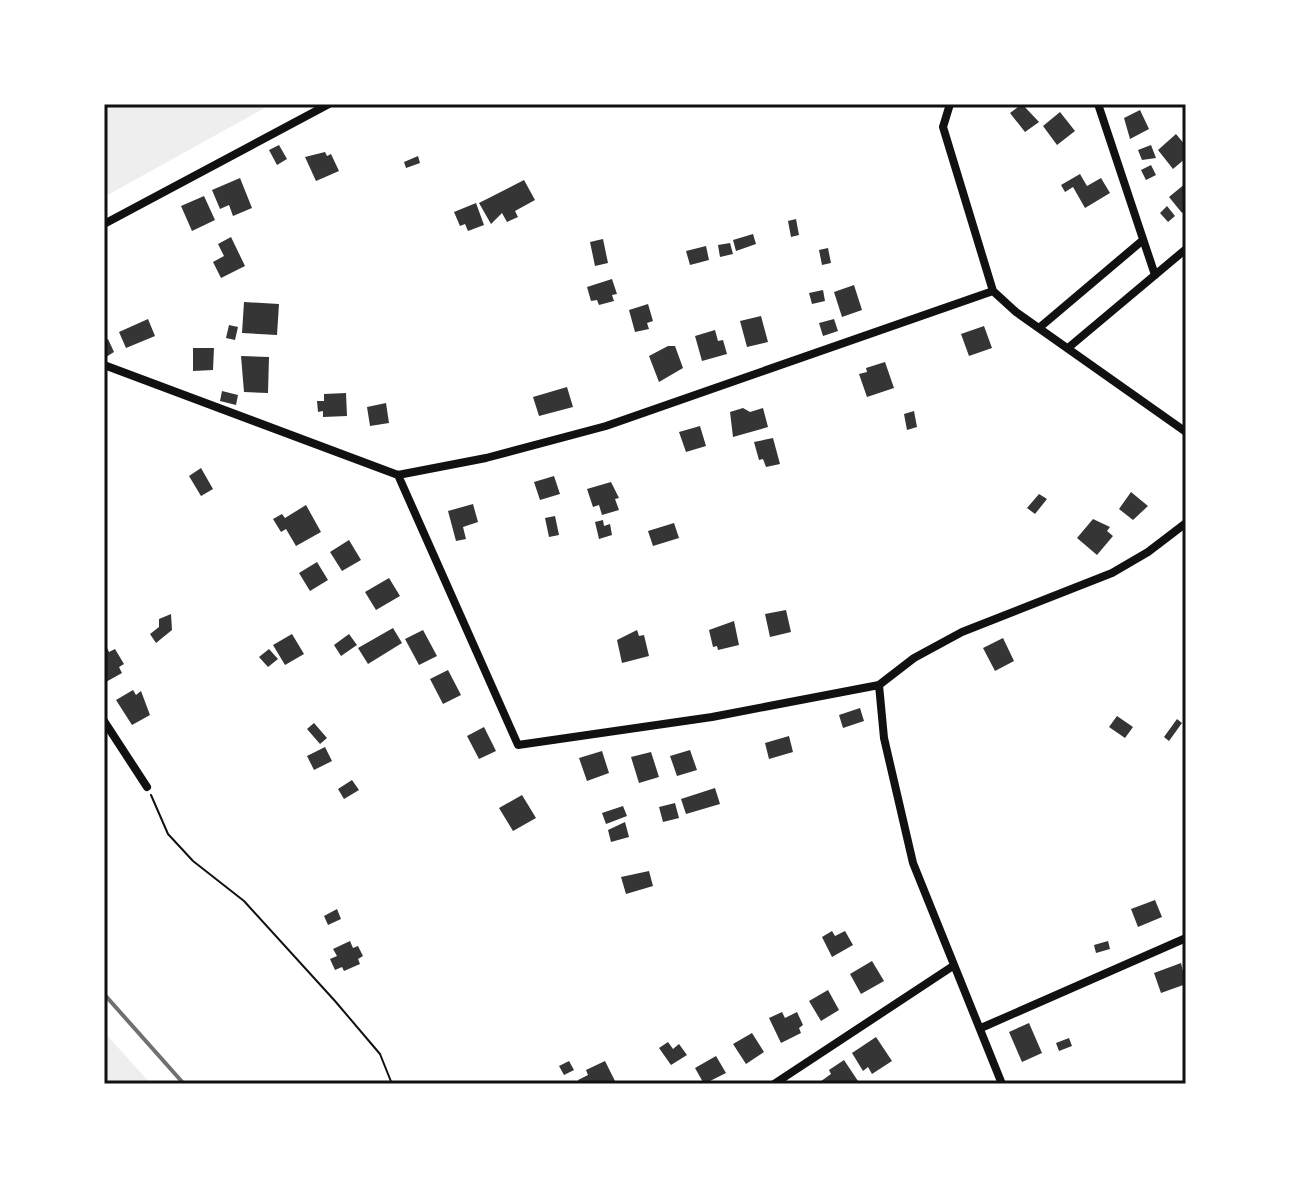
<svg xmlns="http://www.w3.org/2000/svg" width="1290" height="1188" font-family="'Roboto Condensed',sans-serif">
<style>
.green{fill:#eee}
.building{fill:#353535}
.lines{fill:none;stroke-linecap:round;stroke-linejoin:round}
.path{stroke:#111;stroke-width:2}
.minor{stroke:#111;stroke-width:8}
.rail{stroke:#707070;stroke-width:4}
.neatline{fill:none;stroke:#111;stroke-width:3}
</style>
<rect width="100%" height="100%" fill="#fff"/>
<!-- green -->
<path class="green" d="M104 104H272L104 197Z
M104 1032 151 1084H104Z"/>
<!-- building -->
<path class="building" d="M1022 104 1039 122 1025 132 1010 113Z
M1140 110 1149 129 1130 139 1124 118Z
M1060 112 1075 131 1057 145 1043 126Z
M1176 134 1186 146V158L1173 169 1158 150Z
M279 145 287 159 277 165 269 150Z
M1151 145 1156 158 1142 160 1138 150Z
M325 152 327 156 331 154 339 171 316 181 305 157Z
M418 156 420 163 406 168 404 162Z
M1151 165 1156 175 1146 180 1141 170Z
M1080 174 1087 186 1101 178 1110 193 1085 208 1073 187 1065 192 1061 185Z
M240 178 252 208 233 216 229 205 220 209 212 190Z
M524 180 535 200 515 211 518 217 507 222 502 213 491 224 479 203Z
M1186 183V209L1182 213 1169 197Z
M204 196 215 220 192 231 181 206Z
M476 203 484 225 468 231 465 224 460 226 454 212Z
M1167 206 1175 216 1168 222 1160 213Z
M796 219 799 235 791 237 788 221Z
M753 234 756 244 736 251 733 240Z
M231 237 245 266 221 278 213 262 224 256 218 244Z
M603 239 608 263 595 266 590 242Z
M730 243 733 254 720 257 718 245Z
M706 246 709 260 690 265 686 251Z
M828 248 831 263 822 265 819 250Z
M612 279 617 294 612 295 614 301 599 305 597 300 591 301 587 287Z
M854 285 862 310 842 317 834 292Z
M823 290 825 301 812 304 809 293Z
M244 302 279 304 277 335 242 333Z
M648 304 653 321 647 323 649 329 635 332 629 310Z
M761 316 768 342 747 347 740 321Z
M148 319 155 336 126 348 119 332Z
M834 319 838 331 823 336 819 323Z
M229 325 238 327 235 340 226 338Z
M984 326 992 348 969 356 961 334Z
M715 330 718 341 723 340 727 354 702 361 695 336Z
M108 339 114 352 106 357 104 341Z
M668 346H675L683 368 659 382 649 356Z
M193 348H214L213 370 193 371Z
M241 356 269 357 268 393 244 392Z
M885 362 894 388 867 397 859 374 867 372 866 368Z
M567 387 573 407 539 416 533 397Z
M222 391 238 395 236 405 220 401Z
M346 393 347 416 323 417V411L318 412 317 401H324V394Z
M386 403 389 423 370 426 367 407Z
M743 408 750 412 763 408 768 427 733 437 730 412Z
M914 411 917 427 907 430 904 414Z
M700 426 706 446 686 452 679 432Z
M773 438 780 464 766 467 763 459 759 460 754 442Z
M201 468 213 489 201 496 189 476Z
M554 476 560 494 540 500 534 482Z
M611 482 619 498 615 499 619 510 602 515 599 505 593 507 587 489Z
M1131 492 1148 506 1133 520 1119 509Z
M1039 494 1047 499 1035 514 1027 508Z
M473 504 478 522 463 527 466 539 456 541 448 511Z
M306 505 321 532 296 546 286 529 281 532 273 519 282 514 285 518Z
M555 516 559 535 549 537 545 518Z
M1093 519 1110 527 1107 531 1113 536 1097 555 1077 538Z
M603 520 604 526 610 524 612 535 599 539 595 522Z
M674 523 679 538 653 546 648 531Z
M349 540 361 560 342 571 330 552Z
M317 562 328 580 310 591 299 573Z
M389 578 400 596 376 610 365 592Z
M786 610 791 632 770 637 765 614Z
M171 614 172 630 156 643 150 634 159 627V619Z
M734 621 739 645 718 650 717 646 713 647 709 630Z
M393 628 402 643 368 664 358 648Z
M423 630 437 656 419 665 405 639Z
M637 630 639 636 644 635 649 656 622 663 617 640Z
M292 634 304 654 285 665 273 645Z
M349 634 357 645 341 656 334 645Z
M1003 638 1014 661 995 671 983 648Z
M107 648 109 652 115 649 124 664 119 667 122 673 104 683V650Z
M269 649 278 659 268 667 259 657Z
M448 670 461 695 443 704 430 679Z
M133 690 136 695 141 691 150 715 132 725 116 700Z
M860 708 864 721 843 728 839 715Z
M1117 716 1133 727 1125 738 1109 727Z
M1177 719 1182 723 1169 741 1164 737Z
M314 723 327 738 320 744 307 729Z
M484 727 496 751 479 759 467 736Z
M789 736 793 752 769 759 765 743Z
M325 747 332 761 314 770 307 756Z
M690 750 697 770 677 776 670 756Z
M602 751 609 773 587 781 579 758Z
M651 752 659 777 639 783 631 757Z
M352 780 359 790 344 799 338 789Z
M715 788 720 804 686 814 681 799Z
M522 795 536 818 513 831 499 808Z
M675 803 679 818 663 822 659 807Z
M623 806 627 816 606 824 602 813Z
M625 822 629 837 611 842 608 830Z
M649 871 653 886 626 894 621 877Z
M1155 900 1162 917 1138 927 1131 909Z
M337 909 341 919 328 925 324 916Z
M832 931 835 936 845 931 853 945 832 957 822 937Z
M350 941 353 948 358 946 363 956 358 959 360 964 344 971 342 967 335 970 330 959 337 956 333 949Z
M1108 941 1110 949 1096 953 1094 945Z
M872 961 884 981 861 994 850 974Z
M1181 963 1186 984 1161 993 1154 973Z
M828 990 839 1010 821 1021 809 1001Z
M782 1012 785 1018 797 1012 803 1025 799 1028 801 1033 781 1043 769 1018Z
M1029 1023 1042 1053 1022 1062 1009 1032Z
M752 1033 764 1052 746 1064 733 1044Z
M876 1037 892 1061 872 1074 868 1067 863 1071 852 1053Z
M1069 1038 1072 1046 1059 1051 1056 1043Z
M668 1042 673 1049 679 1044 687 1055 671 1065 659 1048Z
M716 1056 726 1073 704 1084 695 1068Z
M844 1060 860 1084H817L831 1074 829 1070Z
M569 1061 574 1070 564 1075 559 1066Z
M605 1061 616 1083 580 1084 578 1080 588 1075 586 1070Z"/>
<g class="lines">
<!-- path -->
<path class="path" d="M151 795 168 834 193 861 244 901 335 1001 380 1054 392 1084"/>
<!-- minor -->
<path class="minor" d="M950 104 943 127 993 291
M1098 104 1155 275
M104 224 329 104
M1039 328 1143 240
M1068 348 1186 249
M104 365 398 475 486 458 606 426 993 291 1016 312 1186 432
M398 475 518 745 712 717 879 685 914 658 962 632 1112 573 1148 552 1186 523
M879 685 884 738 913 863 1002 1084
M104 721 147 787
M981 1028 1186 938
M774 1084 953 966"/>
<!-- rail -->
<path class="rail" d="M104 994 184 1084"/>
</g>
<!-- border -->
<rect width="1290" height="1188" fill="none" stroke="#ffffff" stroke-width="212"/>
<rect x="106" y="106" width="1078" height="976" class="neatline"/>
</svg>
